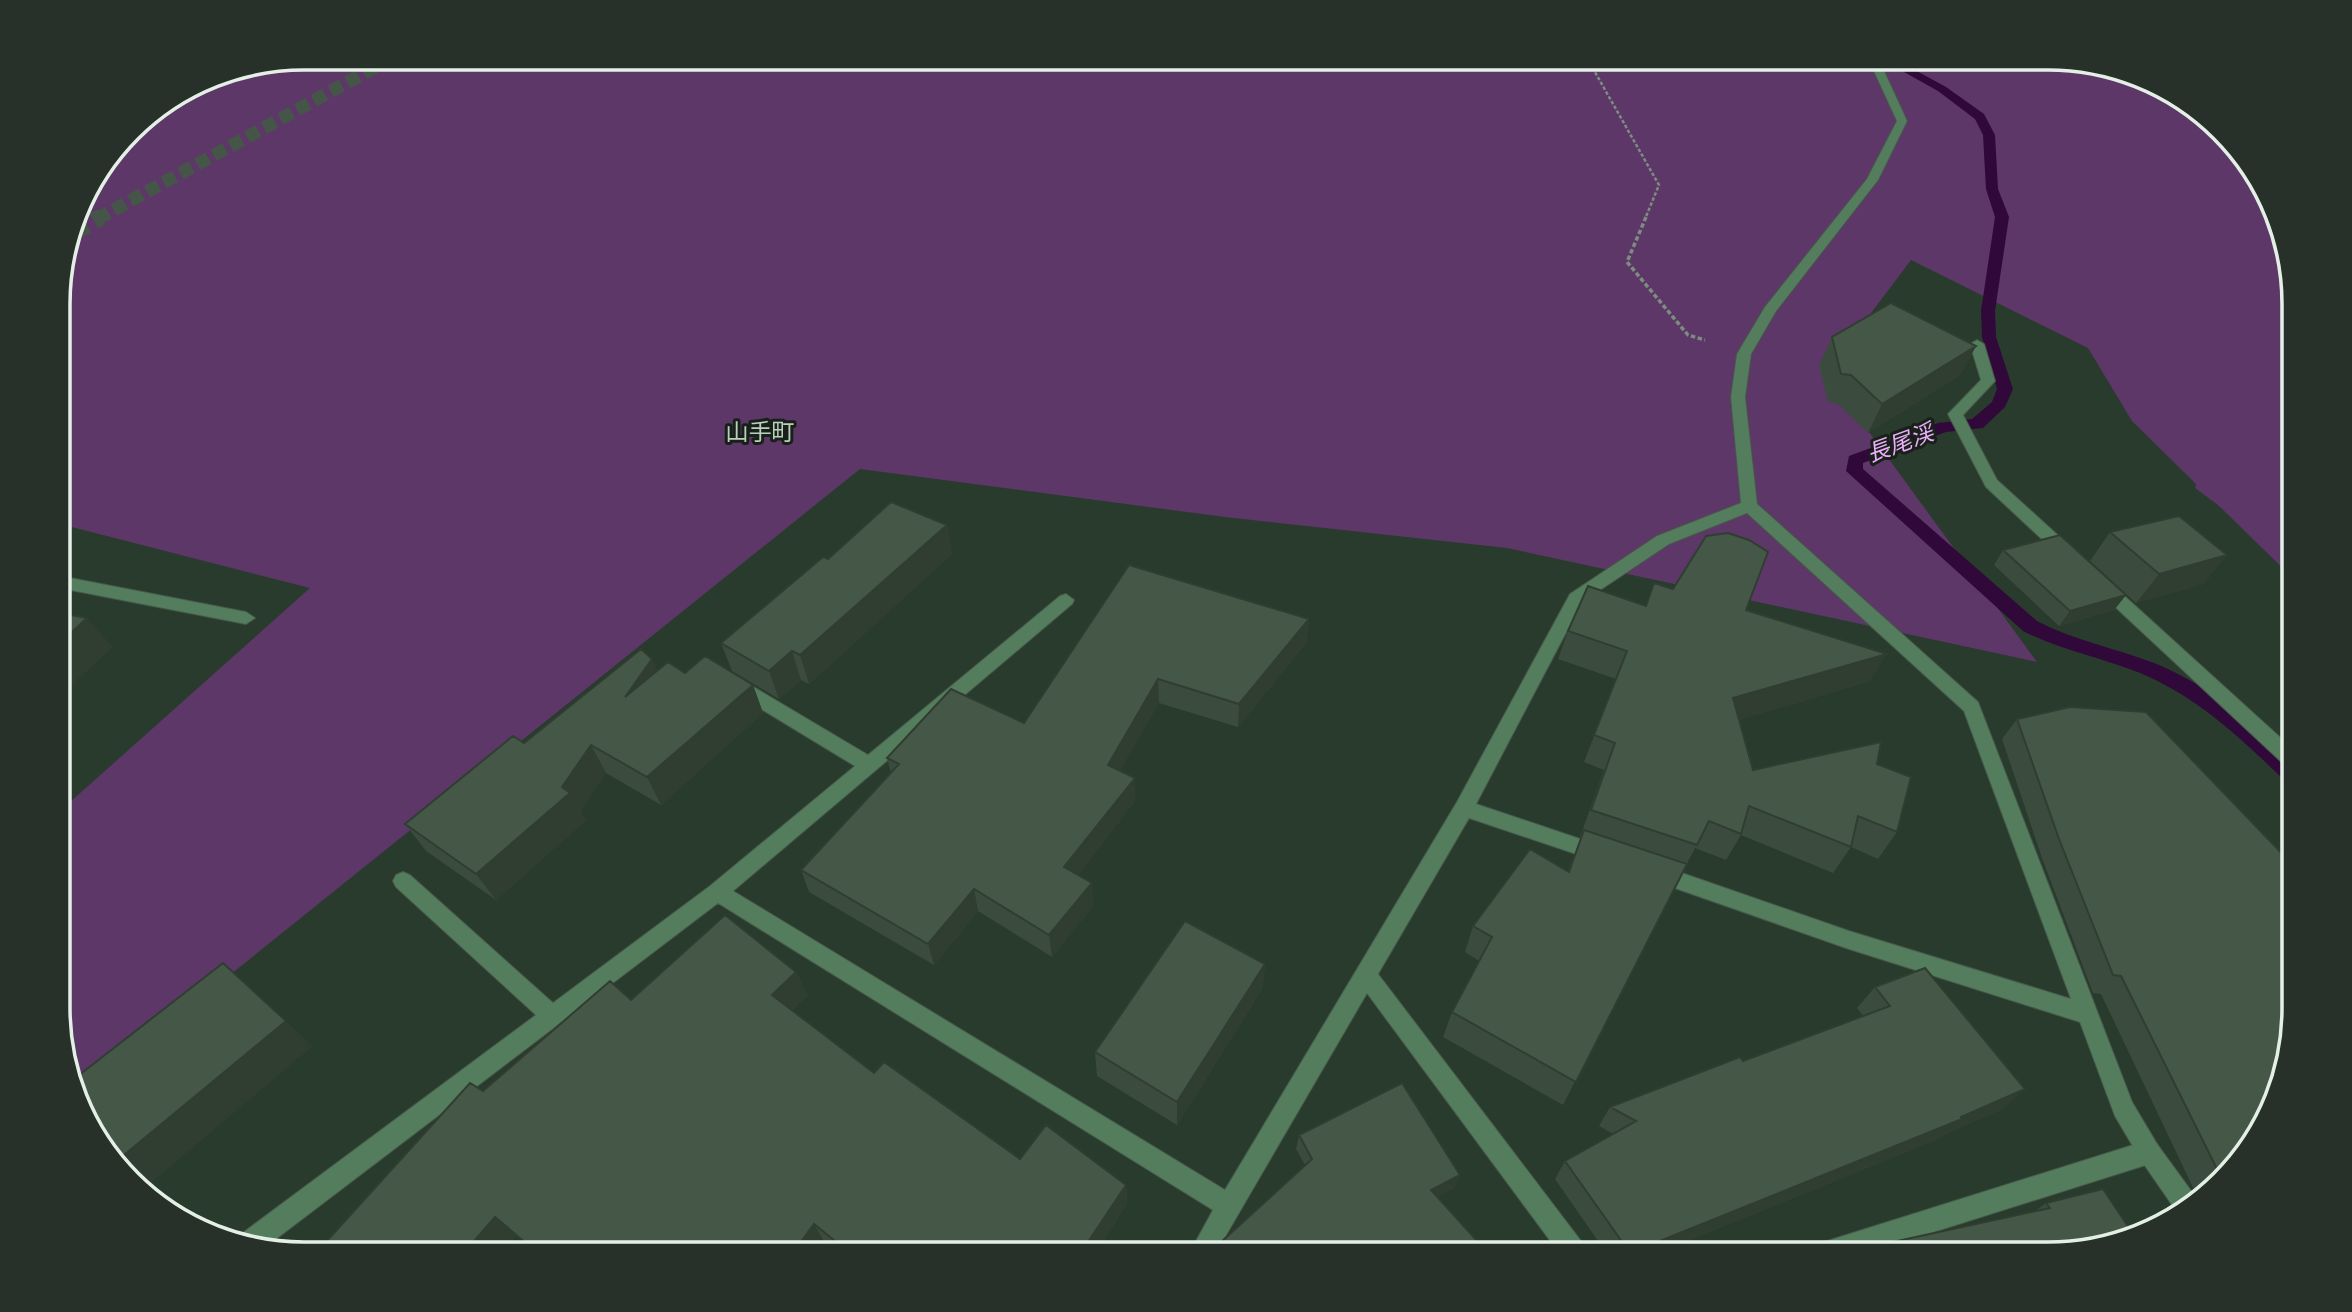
<svg xmlns="http://www.w3.org/2000/svg" width="2352" height="1312" font-family="Cabin,'Noto Sans JP',sans-serif">
<style>
.green{fill:#5d3768}
.lines{fill:none;stroke-linecap:round;stroke-linejoin:round}
.stream{fill:#30093a;fill-rule:evenodd}
.motorway-tunnel-far1{stroke:#455649;stroke-width:13;stroke-dasharray:13 6;stroke-linecap:butt}
.motorway-tunnel{stroke:#455649;stroke-width:17;stroke-dasharray:17 8;stroke-linecap:butt}
.service-casing{stroke:#47584b;stroke-width:2}
.minor-casing{stroke:#47584b;stroke-width:2}
.path-far1{stroke:#7d8c80;stroke-width:2.5;stroke-dasharray:3.5 2;stroke-linecap:butt}
.path{stroke:#7d8c80;stroke-width:3.5;stroke-dasharray:4.5 2.5;stroke-linecap:butt}
.service{fill:#537d5c;fill-rule:evenodd}
.minor{fill:#537d5c;fill-rule:evenodd}
.wall{fill:#3b4c3e}
.shaded-wall{fill:#303e32}
.building{fill:#455848;stroke:#303e32;stroke-width:2}
.labels{text-anchor:middle;stroke-width:6;stroke-linejoin:round;paint-order:stroke}
.neighbourhood-label{font-size:23px;fill:#bad0be;stroke:#182019}
.water-label{font-size:23px;font-style:italic;fill:#eaaefc;stroke:#182019}
.rim{fill:none;stroke:#e4f0e6;stroke-width:3.5}
</style>
<rect width="100%" height="100%" fill="#293b2d"/>
<!-- green -->
<path class="green" d="M304 58H2048L2171 91 2253 168 2294 288V579L2218 505 2195 488 2196 484 2132 421 2088 348 1911 260 1826 373 2037 662 1507 548 1225 517 860 469 89 1088 74 1078 60 1039V811L310 588 60 524V273L83 195 141 119 210 76Z"/>
<g class="lines">
<!-- stream -->
<path class="stream" d="M1879 58H1893L1946 87 1984 114 1995 135 1998 189 2009 217 1995 311 1996 337 2013 389 2005 407 1983 428 1946 432 1863 463V469L2037 621C2073 640 2115 648 2154 663 2209 685 2252 723 2294 764V785L2287 783C2243 740 2198 697 2140 673 2102 658 2060 650 2023 631L1846 471 1849 456 1938 423 1972 419 1992 402 1997 389 1982 337 1981 311 1995 217 1986 189 1983 135 1975 119 1938 91Z"/>
<!-- motorway-tunnel-far1 -->
<path class="motorway-tunnel-far1" d="M97 219 392 58"/>
<!-- motorway-tunnel -->
<path class="motorway-tunnel" d="M72 233 101 217"/>
<!-- service casing -->
<g class="service-casing">
<path id="service" d="M2149 1140 2157 1144 2161 1152 2157 1160 2149 1164 1864 1254H1812L1815 1245 1824 1242Z"/>
</g>
<!-- minor casing -->
<g class="minor-casing">
<path id="minor" d="M1868 58H1878L1907 121 1878 180 1776 311 1751 354 1745 397 1757 504 1978 702 2132 1102 2157 1144 2197 1199 2179 1215 2141 1160 2115 1116 2080 1022 1849 949 1649 879 1646 873 1649 867 1656 864 1849 931 2071 999 1964 711 1747 513 1669 544 1582 602 1476 804 1607 848 1610 854 1607 860 1600 862 1469 818 1378 974 1584 1245 1587 1254H1560L1367 993 1215 1254H1189L1213 1210 718 903 268 1245 242 1238 244 1232 536 1015 396 887 393 881 396 875 403 872 410 875 553 1003 710 886 855 766 733 692 730 687 733 682H745L868 755 1060 596 1066 594 1074 600 1072 604 733 891 1225 1190 1457 802 1570 594 1657 536 1741 503 1731 397 1737 354 1765 307 1867 179 1897 121Z
M1977 340 1984 344 1995 381 1963 415 1997 480 2073 549 2075 553 2073 557H2061L1986 487 1948 414 1981 380 1970 344Z
M60 576 246 612 255 618 246 624 60 588Z
M2103 580 2109 582 2294 750V769L2287 767 2097 590 2095 586Z"/>
</g>
<!-- path-far1 -->
<path class="path-far1" d="M1587 58 1659 185 1645 219"/>
<!-- path -->
<path class="path" d="M1646 217 1627 262 1688 335 1705 340"/>
<!-- service -->
<use href="#service" class="service"/>
<!-- minor -->
<use href="#minor" class="minor"/>
</g>
<!-- wall -->
<path class="wall" d="M1832 337 1976 346 1960 375 1868 433 1838 404 1828 402 1819 365Z
M947 525 952 554 809 684 801 680 779 699 732 671 721 643 828 559Z
M2110 532 2227 555 2203 584 2136 603 2090 561Z
M2003 550 2126 595 2114 610 2059 626 1994 565Z
M1673 589 1746 610 1870 681 1739 720 1753 770 1877 764 1897 832 1878 859 1851 847 1833 873 1741 835 1726 860 1695 848 1563 1105 1443 1037 1452 1012 1479 961 1465 952 1473 926 1568 871 1581 837H1580L1604 770 1584 762 1616 679 1558 659 1568 631 1646 605Z
M1309 619 1306 643 1238 727 1159 703 1120 770 1135 801 1078 875 1094 905 1052 957 978 911 934 965 809 892 801 870 891 773 887 758 1024 723Z
M652 659 657 671 685 673 753 685 763 713 661 805 606 773 580 811 586 820 496 900 426 851 405 824 524 743Z
M2017 719 2261 1131 2198 1198 2101 994 2093 993 2042 858 2002 739Z
M1265 964 1262 989 1177 1125 1097 1076 1095 1052Z
M796 972 807 995 792 1010 874 1073 1020 1159 1126 1185 1127 1204 1095 1254H839L825 1243 818 1254H538L516 1236 501 1254H315L483 1091Z
M1875 987 2003 1109 1947 1133 1941 1138 1655 1254H1607L1555 1179 1565 1161 1613 1134 1599 1126 1610 1107 1743 1061 1863 1016 1857 1008Z
M1299 1135 1460 1175 1454 1188 1437 1197 1305 1165 1296 1149Z
M2046 1203 2131 1231 2034 1212Z"/>
<!-- shaded-wall -->
<path class="shaded-wall" d="M1976 346 1960 375 1868 433 1882 404Z
M947 525 952 554 809 684 800 655Z
M2227 555 2203 584 2136 603 2159 574Z
M2126 595 2114 610 2059 626 2070 611Z
M87 618 113 647 60 696V643Z
M1309 619 1306 643 1238 727 1239 704Z
M792 651 801 680 779 699 769 671Z
M1887 654 1870 681 1720 726 1733 698Z
M652 659 665 688 625 697Z
M1158 679 1159 703 1110 788 1108 765Z
M753 685 763 713 661 805 647 777Z
M591 745 606 773 580 811 586 820 496 900 476 874 562 787Z
M1135 778V801L1067 889 1064 867Z
M1092 883 1094 905 1052 957 1049 935Z
M974 889 978 911 934 965 928 944Z
M223 963 313 1046 152 1182 118 1160Z
M1265 964 1262 989 1177 1125V1102Z
M796 972 807 995 783 1018 772 995Z
M2025 1089 2003 1109 1947 1133 1941 1138 1655 1254H1629L1961 1117Z
M1460 1175 1454 1188 1426 1203 1431 1190Z
M1126 1185 1127 1204 1095 1254H1080Z
M495 1217 516 1236 501 1254H463Z
M814 1224 825 1243 818 1254H792Z"/>
<!-- building -->
<path class="building" d="M1891 303 1976 346 1882 404 1851 375 1841 374 1832 337Z
M891 502 947 525 800 655 792 651 769 671 721 643 823 557 828 559Z
M2179 516 2227 555 2159 574 2110 532Z
M1728 533 1749 540 1768 552 1746 610 1887 654 1733 698 1753 770 1881 742 1877 764 1911 777 1897 832 1858 816 1851 847 1749 806 1741 834 1709 821 1697 845 1591 810 1615 743 1594 735 1627 651 1568 631 1588 586 1646 606 1654 583 1673 589 1706 536Z
M2060 535 2126 595 2070 611 2003 550Z
M1129 565 1309 619 1239 704 1158 679 1108 765 1135 778 1064 867 1092 883 1049 935 974 889 928 944 801 870 899 764 887 758 951 689 1024 723Z
M60 613 87 618 60 643Z
M641 649 652 659 625 697 668 662 685 673 705 656 753 685 647 777 591 745 562 787 570 793 476 874 405 824 513 736 524 743Z
M2070 707 2146 712 2294 866V1023L2261 1131 2220 1175 2121 976 2113 975 2059 839 2017 719Z
M1584 830 1687 864 1576 1082 1452 1012 1492 937 1473 926 1530 849 1569 872Z
M725 915 796 972 772 995 874 1073 884 1062 1020 1159 1046 1125 1126 1185 1080 1254H851L814 1224 792 1254H539L495 1217 463 1254H315L470 1083 483 1091 610 981 631 1000Z
M1185 921 1265 964 1177 1102 1095 1052Z
M223 963 286 1021 118 1160 96 1136 74 1079Z
M1925 968 2025 1089 1961 1117 1962 1119 1630 1253 1565 1161 1636 1121 1610 1107 1740 1057 1743 1061 1890 1006 1875 987Z
M1402 1083 1460 1175 1431 1190 1489 1254H1208L1312 1159 1299 1135Z
M2103 1189 2131 1231 2063 1254H1837L2050 1208 2046 1203Z"/>
<g class="labels">
<!-- neighbourhood labels -->
<g class="neighbourhood-label">
<text x="760" y="440">山手町</text>
</g>
<!-- water labels -->
<g class="water-label">
<text transform="translate(1900 443) rotate(-20)" y="8">長尾渓</text>
</g>
</g>
<!-- crop -->
<path d="M0 0H2352V1312H0ZM304 70H2048A234 234 0 0 1 2282 304V1008A234 234 0 0 1 2048 1242H304A234 234 0 0 1 70 1008V304A234 234 0 0 1 304 70Z" fill="#283129" fill-rule="evenodd"/>
<path class="rim" d="M304 70H2048A234 234 0 0 1 2282 304V1008A234 234 0 0 1 2048 1242H304A234 234 0 0 1 70 1008V304A234 234 0 0 1 304 70Z"/>
</svg>
